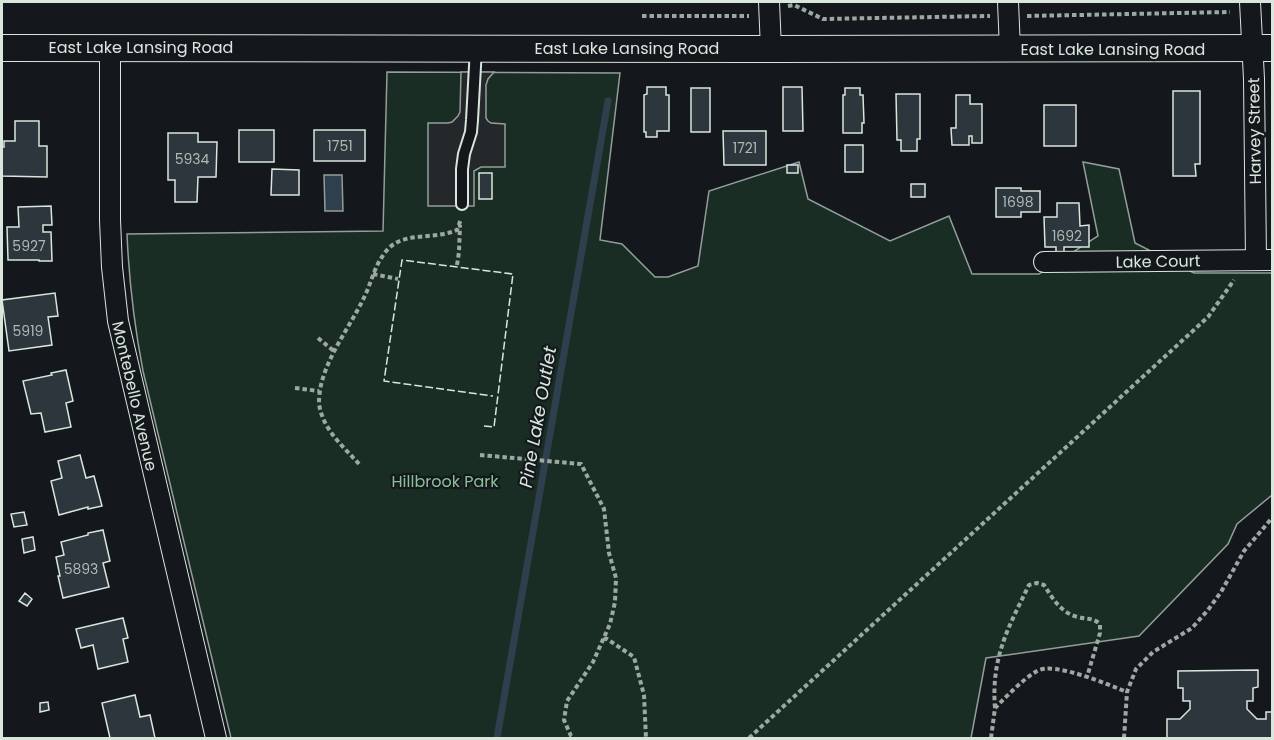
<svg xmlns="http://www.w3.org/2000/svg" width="1274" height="740" font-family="Poppins,sans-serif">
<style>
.green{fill:#1a2d24;stroke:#939e99;stroke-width:1.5}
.parking{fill:#24282b;stroke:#939e99;stroke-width:1.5}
.water{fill:#2f3f4d;stroke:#939e99;stroke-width:1.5}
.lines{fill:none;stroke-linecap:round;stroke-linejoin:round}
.stream{stroke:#2f3f4d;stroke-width:7}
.building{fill:#2c363c;stroke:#d8e6dc;stroke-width:1.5}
.service-casing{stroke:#d8e6dc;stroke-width:14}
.minor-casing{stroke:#d8e6dc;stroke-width:22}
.tertiary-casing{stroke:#d8e6dc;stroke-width:28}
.path{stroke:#9da8a2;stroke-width:4;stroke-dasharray:4.5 3;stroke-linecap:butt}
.service{stroke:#14181c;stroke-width:10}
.minor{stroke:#14181c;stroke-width:20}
.tertiary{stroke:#14181c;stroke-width:26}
.fence{stroke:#d8e6dc;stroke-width:1.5;stroke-dasharray:8 3;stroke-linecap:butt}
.labels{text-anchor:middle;stroke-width:4.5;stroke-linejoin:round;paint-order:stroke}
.number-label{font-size:14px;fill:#adbab4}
.street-label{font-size:16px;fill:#d8e6dc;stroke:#14181c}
.park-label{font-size:16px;fill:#8ac095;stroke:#14181c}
.water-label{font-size:18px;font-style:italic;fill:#d8e6dc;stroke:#14181c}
</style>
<rect width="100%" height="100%" fill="#14181c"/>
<!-- green -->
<path class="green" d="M387 72 620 73 600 240 622 244 655 277H668L698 266 709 191 799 162 808 199 890 241 949 216 972 274H1039L1098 236 1083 162 1119 169 1135 243 1194 273H1272V495L1237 524 1228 544 1139 636 986 658 971 738H231L143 371C134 324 129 281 127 234L383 231Z"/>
<!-- parking -->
<path class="parking" d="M461 72H494L488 79 486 85V118L488 121 491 123 505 124V167H481L474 171V206H428V123H448L452 122 458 116 460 112Z"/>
<!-- water -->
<path class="water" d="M324 175H342L343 211H325Z"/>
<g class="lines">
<!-- stream -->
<path class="stream" d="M497 738 608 101"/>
</g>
<!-- building -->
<path class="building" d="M647 87H666V95H669V131H657V137H646V132H644V95L647 94Z
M783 87H802L803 131H783Z
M691 88H710V132H691Z
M845 88H860V95H863L864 123H862V133H843V95H845Z
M1173 91H1200V164H1195L1196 176H1173Z
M896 94H920V139H917V151H901V140H897Z
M956 95H970V104H982V143H972V136H969V145H952L951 128H956Z
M1044 105H1076V146H1044Z
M15 121H39V146H47V177L2 176V147H4V141H15Z
M239 130H274V162H239Z
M314 130H365V161H314Z
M723 131H766V165H724Z
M168 133H198V142H217L216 177H198L197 202H175V180H168Z
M845 145H863V172H845Z
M787 165H798V173H787Z
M272 169 299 170V195H271Z
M479 173H492V199H479Z
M911 184H925V197H911Z
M996 188H1021V191H1040V212H1021V217H996Z
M1057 203H1079L1080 226 1089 225V247H1064V252H1056V247H1045L1044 217H1057Z
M51 206 52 225H43V232H51L52 261H39V260H8L7 227H19L18 207Z
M55 293 58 316 48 317 52 345 9 351 2 300Z
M66 370 73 401 66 403 71 427 45 432 41 413 31 414 23 381 52 375 51 373Z
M80 455 86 478 94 476 102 506 88 509V507L59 515 51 481 62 478 58 461Z
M24 512 27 525 14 527 11 514Z
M103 530 110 561 103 563 109 587 63 598 58 576H60L56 557 64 555 61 542 88 535V533Z
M33 537 35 550 24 553 22 539Z
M25 593 32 599 27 606 19 601Z
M123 618 128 638 123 639 128 662 98 669 93 645 81 648 76 629Z
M1258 670V687L1253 688V701H1247V709L1257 719H1266V712H1272V738H1167V719H1180L1190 709V701H1183V688H1178V671Z
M135 695 140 717 150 715 155 738H110L102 703Z
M48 702 49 710 40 712V703Z"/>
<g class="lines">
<!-- service casing -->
<g class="service-casing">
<path id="service" d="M462 204V169L464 154 471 132 472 120 476 48"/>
</g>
<!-- minor casing -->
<g class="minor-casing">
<path id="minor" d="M769 2 771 49
M1008 2 1010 49
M1250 2 1254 79 1256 260
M110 47V220L112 267 118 321 216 738
M1044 262 1272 260"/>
</g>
<!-- tertiary casing -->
<g class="tertiary-casing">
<path id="tertiary" d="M2 48 771 49 1272 48"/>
</g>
<!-- path -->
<path class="path" d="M788 6 794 5 823 19 990 16
M642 16H749
M1027 16 1230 12
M457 265 459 252 460 225
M373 274 398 279
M318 338 335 352
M295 388 319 391
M480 455 581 464 604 509 609 553 616 578 615 602 610 624 593 662 567 701 564 720 571 736 574 738
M359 464C343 446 322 429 319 403 319 396 320 388 322 381 331 349 354 321 367 291 372 279 375 267 382 257 385 252 389 247 394 244 411 233 437 239 457 230L461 219
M604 637 634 657 644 695 646 738
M995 708C991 658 1008 628 1029 585L1037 583 1044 585C1053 599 1061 613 1078 617 1088 620 1092 617 1100 624V633L1087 677
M749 738 1208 317 1234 280
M991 738 995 708C1008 695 1022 680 1037 671 1054 661 1109 685 1127 692
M1124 738 1127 692 1136 669 1153 652 1192 628 1208 610 1221 592 1244 551 1272 518"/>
<!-- service -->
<use href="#service" class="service"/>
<!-- minor -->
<use href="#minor" class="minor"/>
<!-- tertiary -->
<use href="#tertiary" class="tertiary"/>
<!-- fence -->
<path class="fence" d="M484 426 494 427 513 274 402 260 384 381 493 396"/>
</g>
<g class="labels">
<!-- number labels -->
<g class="number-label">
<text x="340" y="151">1751</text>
<text x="745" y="153">1721</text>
<text x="192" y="164">5934</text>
<text x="1018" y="207">1698</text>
<text x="1067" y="241">1692</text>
<text x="29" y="251">5927</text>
<text x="28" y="336">5919</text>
<text x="81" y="574">5893</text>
</g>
<!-- street labels -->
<g class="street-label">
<text x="141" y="53">East Lake Lansing Road</text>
<text x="627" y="54">East Lake Lansing Road</text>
<text x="1113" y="55">East Lake Lansing Road</text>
<text transform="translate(1254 131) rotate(-91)" y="6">Harvey Street</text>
<text transform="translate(1158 261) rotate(-1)" y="6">Lake Court</text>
<text transform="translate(135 396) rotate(77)" y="6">Montebello Avenue</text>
</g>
<!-- park labels -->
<g class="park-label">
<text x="445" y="487">Hillbrook Park</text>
</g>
<!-- water labels -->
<g class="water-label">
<text transform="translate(538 417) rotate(-80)" y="6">Pine Lake Outlet</text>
</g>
</g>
<!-- border -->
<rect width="1274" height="740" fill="none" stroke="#d8e6dc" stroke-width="6"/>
</svg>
